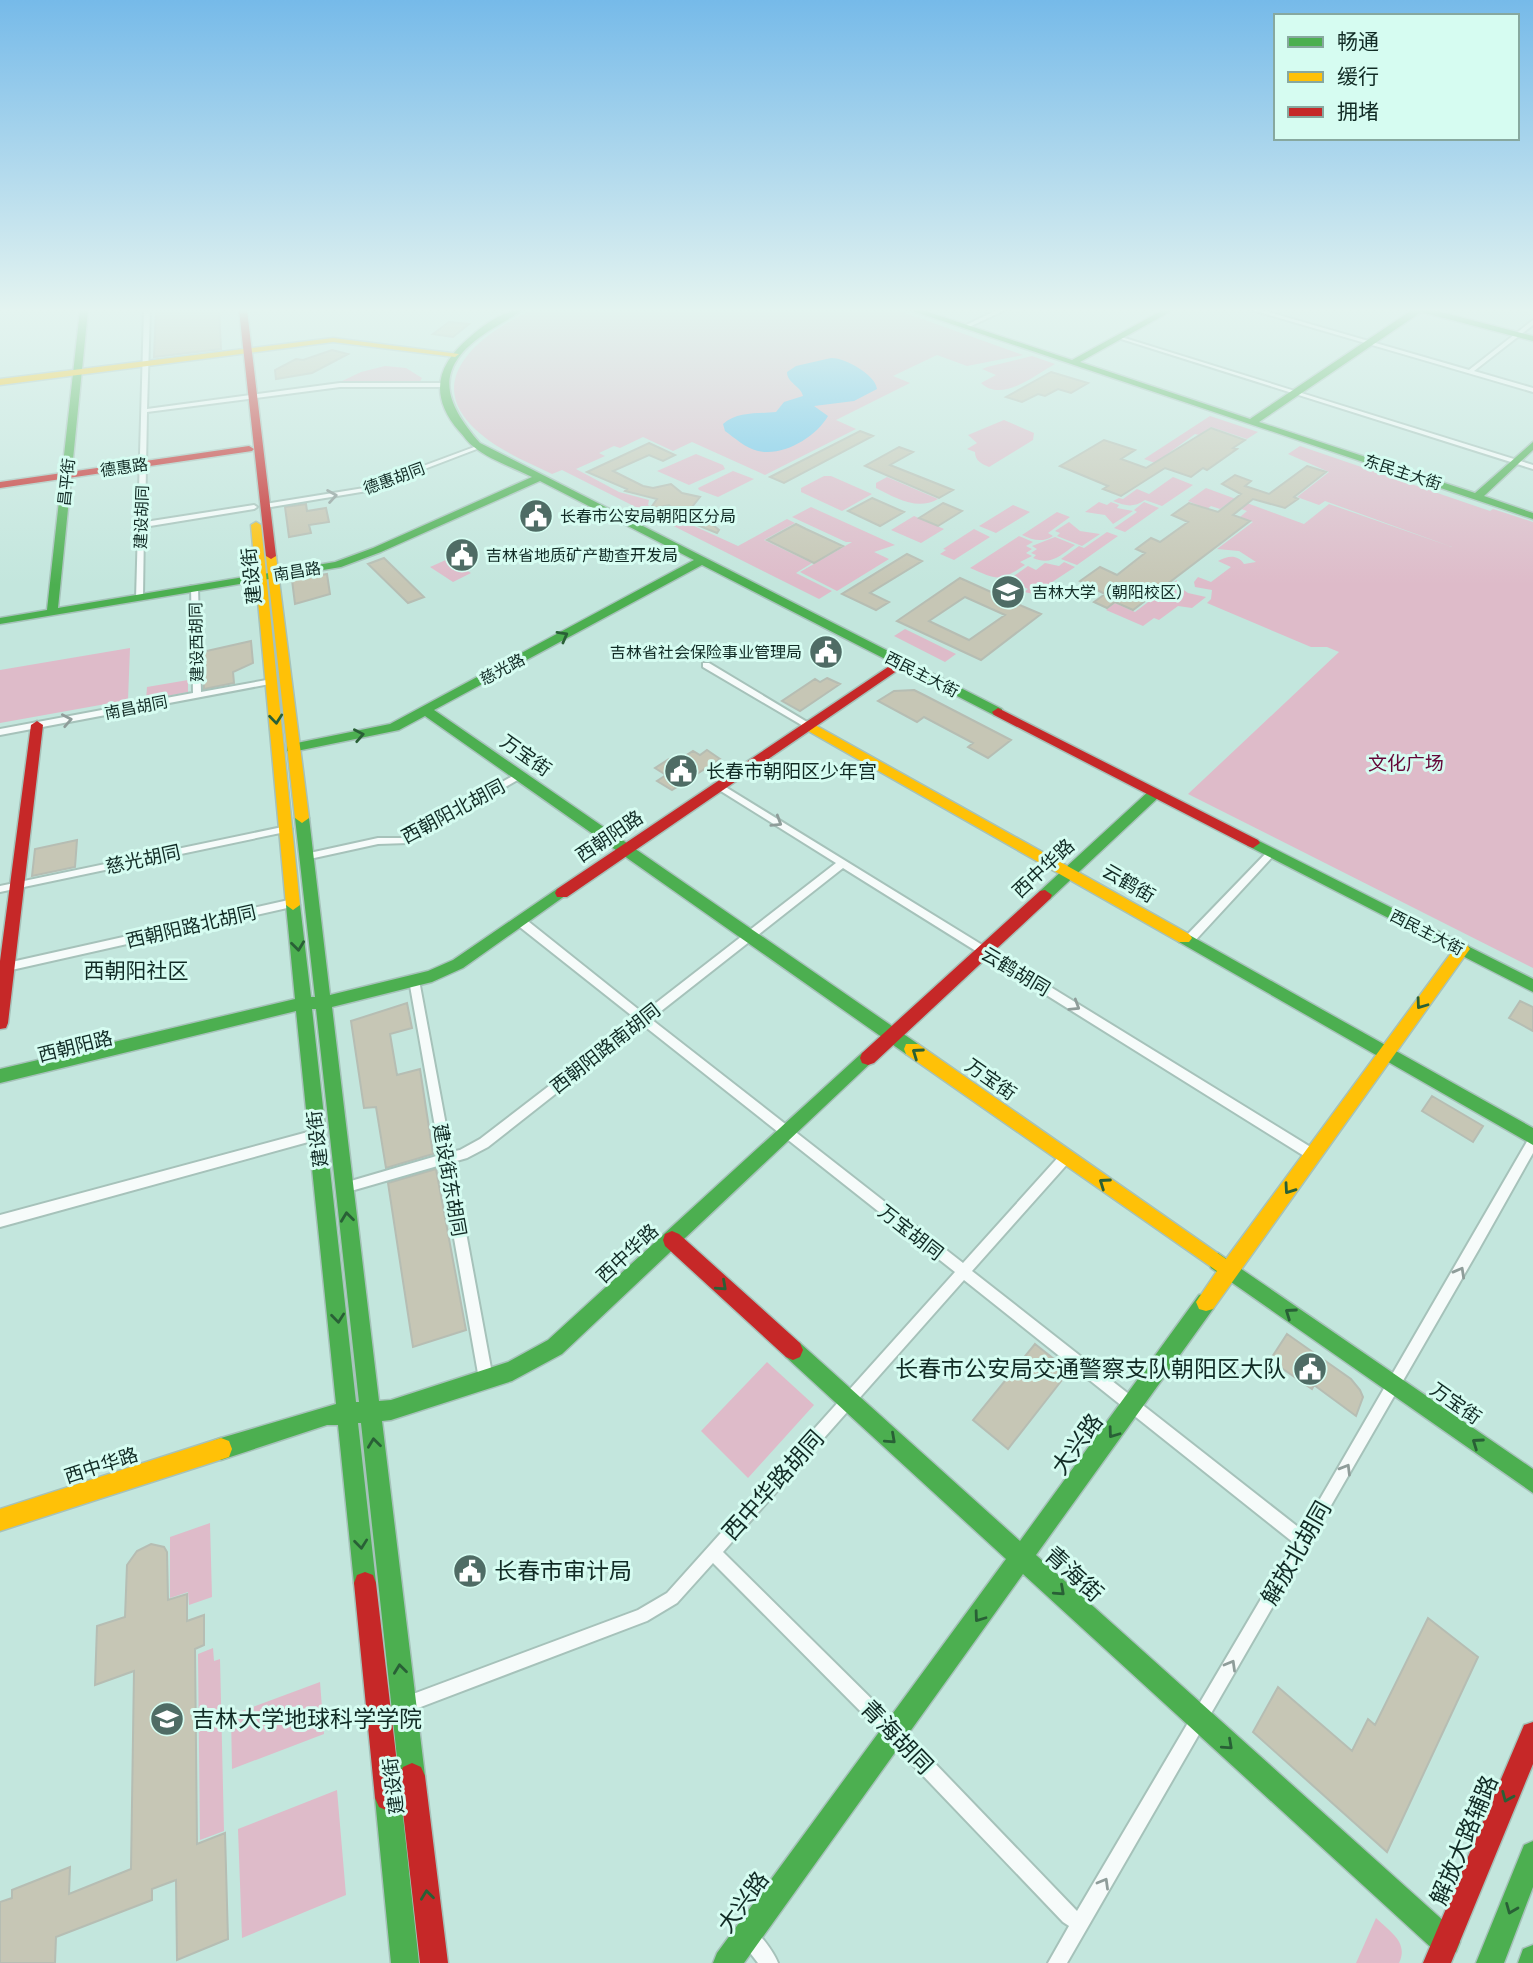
<svg xmlns="http://www.w3.org/2000/svg" width="1533" height="1963" font-family="'PT Sans Narrow','Noto Sans SC',sans-serif">
<style>
.green{fill:#debbc9}
.water{fill:#6bc3ea}
.building{fill:#c6c6b5;stroke:#b6bdb3;stroke-width:2;fill-rule:evenodd}
.lines{fill:none;stroke-linecap:round;stroke-linejoin:round}
.street-casing{stroke:#a6c2ba;stroke-width:4}
.fast-casing{stroke:#a6c2ba;stroke-width:3}
.slow-casing{stroke:#a6c2ba;stroke-width:3}
.jam-casing{stroke:#a6c2ba;stroke-width:3}
.street{fill:#f6fbfa;fill-rule:evenodd}
.fast{fill:#4caf50;fill-rule:evenodd}
.slow{fill:#ffc107;fill-rule:evenodd}
.jam{fill:#c62828;fill-rule:evenodd}
.oneway{stroke:#8f9d9a}
.oneway2{stroke:#296036}
.labels{text-anchor:middle;stroke-width:6;stroke-linejoin:round;paint-order:stroke}
.far-street-label{font-size:16px;fill:#112b25;stroke:#d6fcf1}
.far-poi-label{font-size:16px;fill:#112b25;stroke:#d6fcf1;text-anchor:start}
.street-label{font-size:19px;fill:#112b25;stroke:#d6fcf1}
.park-label{font-size:19px;fill:#640738;stroke:#d6fcf1}
.poi-label{font-size:19px;fill:#112b25;stroke:#d6fcf1;text-anchor:start}
.neighbourhood-label{font-size:21px;fill:#112b25;stroke:#d6fcf1}
.near-poi-label{font-size:23px;fill:#112b25;stroke:#d6fcf1;text-anchor:start}
.near-street-label{font-size:23px;fill:#112b25;stroke:#d6fcf1}
</style>
<rect width="100%" height="100%" fill="#c3e6dd"/>
<!-- green -->
<path class="green" d="M532 310H897L1023 355 967 366 937 355 893 376 910 383 836 420 856 429 765 475 692 442 673 451 643 437 620 448 614 446 599 453 605 456 576 469 619 492 649 500 648 505 657 510 668 508 683 521 738 546 787 519 795 523 764 540 812 563 796 573 832 591 819 599 562 470 552 474C528 462 502 452 482 435 416 382 481 333 532 310Z
M1032 356 1055 364C1035 375 1002 403 981 383L996 375 982 369 987 367Z
M385 366 406 368 422 378 420 382H340L361 372Z
M1210 416 1258 432 1247 439 1211 427 1199 435 1195 434 1155 463 1144 459Z
M1004 420 1034 433 1033 440 989 467C982 464 975 461 975 452L967 449 977 443 968 435Z
M1300 446 1490 511 1493 509 1533 522V968L1188 794 1339 652 1327 647H1311L1207 603 1211 599 1212 590 1195 587 1194 582 1198 577 1211 582 1231 567 1218 561C1228 556 1237 554 1244 564L1256 562 1239 551 1217 549 1253 522 1240 517 1247 511 1227 504 1220 509 1211 506 1207 509 1188 501 1206 488 1304 524 1329 504 1452 547 1325 501 1319 505 1297 497 1329 472 1288 454Z
M696 454 723 465 725 469 689 485 657 471Z
M733 471 754 479 718 497 699 490 698 488Z
M824 476H831L872 494 842 511 801 492V488Z
M887 477 938 499C917 511 896 498 876 488V483Z
M1173 477 1193 485 1162 506 1145 500C1133 508 1126 506 1113 501L1119 498 1123 499 1137 489 1149 494Z
M1099 502 1107 505 1111 502 1119 505 1117 508 1133 511 1113 524 1105 515 1085 512Z
M1144 502 1159 508 1125 532 1114 528 1137 512 1134 510Z
M1013 505 1030 512 996 533 979 526Z
M811 507 895 545 874 552 889 559 837 591 800 572 852 542H846L792 517Z
M1057 512 1070 517 1048 533 1053 536C1042 543 1033 540 1022 535Z
M914 516 944 529 921 543 891 530Z
M1069 522 1080 531 1100 534 1082 546 1057 536 1060 533 1055 531Z
M974 529 990 537 954 560 940 554 946 550 943 549Z
M1107 532 1118 536 1077 565 1061 559 1079 546 1084 548Z
M1019 536 1033 542 1026 546 1032 549 1026 553 1032 556 1020 562 1025 565C999 582 998 580 970 568Z
M1055 537 1075 545C1061 555 1051 566 1033 558L1036 555 1031 553 1037 549 1032 546Z
M448 559 471 573 453 582 430 567Z
M1064 562 1075 567 1034 594 1024 592 1028 589 1008 580 1028 566 1036 570 1045 563 1059 566Z
M1177 580V585L1188 593 1206 597 1192 608 1178 606 1159 620 1154 618 1143 626 1106 610 1115 603 1135 612Z
M905 629 956 654 945 662 894 636Z
M130 648 128 700 0 723V670Z
M188 680V692L146 700 147 687Z
M767 1362 814 1405 748 1478 701 1431Z
M210 1523 212 1597 189 1605 188 1592 170 1598V1537Z
M213 1648 214 1661 220 1659 224 1831 200 1840 198 1654Z
M320 1682 324 1734 232 1769 231 1715Z
M337 1790 346 1895 242 1938 238 1829Z
M1376 1918C1390 1932 1409 1942 1399 1963H1356Z"/>
<!-- water -->
<path class="water" d="M831 358C844 357 876 375 877 389L854 401 814 406 828 416C816 437 783 457 758 451 745 448 735 438 725 431L723 424C738 411 758 414 776 412L784 402 803 396C801 386 787 383 787 372L796 366Z"/>
<!-- building -->
<path class="building" d="M156 310H219L221 349 154 357Z
M449 322 469 324 453 337 433 334Z
M332 350 348 354 312 373 276 379 275 370 296 359 303 360Z
M1051 372 1088 383 1071 393 1058 389 1045 396 1038 394 1022 402 1006 397Z
M1211 428 1245 440 1233 448 1237 449 1207 470 1203 468 1191 477 1165 468 1121 496 1103 489 1108 486 1060 466 1104 440 1135 450 1121 459 1146 468Z
M860 431 873 436 784 483 770 477Z
M649 443 675 455 663 461 649 455 613 471 643 486 653 488 671 484 682 493 700 497 692 507 719 530 717 533 687 521 669 505 650 509 657 499 625 491 627 489 587 472Z
M899 447 913 452 890 465 953 490 939 498 865 466Z
M1307 466 1326 472 1294 497 1298 499 1285 508 1253 499 1233 515 1250 521 1133 610 1115 602 1107 608 1094 602 1105 594 1080 581 1100 567 1117 575 1145 553 1136 549 1151 538 1160 542 1188 522 1172 515 1189 503 1218 512 1241 494 1222 484 1235 475 1251 481 1245 486 1269 494Z
M872 498 904 512 880 526 848 511Z
M943 503 962 511 938 526 919 518Z
M306 504 307 511 326 508 329 522 309 525 311 533 289 537 285 507Z
M796 524 806 529 843 546 814 563 767 540Z
M907 554 922 561 870 593 889 602 876 610 842 594Z
M384 558 424 597 408 603 368 564Z
M327 574 330 594 295 604 292 580Z
M960 578 1022 606 1041 614 981 660 897 621ZM965 597 1005 615 969 640 929 621Z
M251 641 253 663 233 672 234 683 204 689 202 652Z
M827 678 840 684 800 711 782 701 815 679 820 682Z
M914 690 924 695 1011 740 988 758 968 747 973 743 924 717 917 722 878 701 894 691Z
M707 750 720 759 672 790 657 781 666 775 655 768 669 759 674 763 693 751 700 755Z
M77 840 75 867 32 876 35 849Z
M1520 1001 1533 1007V1031L1509 1018Z
M407 1003 412 1028 390 1034 397 1075 420 1069 433 1154 386 1168 376 1107 364 1108 351 1021Z
M1432 1096 1483 1126 1473 1142 1422 1111Z
M436 1169 466 1330 413 1347 388 1183Z
M1287 1334 1351 1379 1360 1390 1363 1397 1356 1416 1314 1385 1312 1389 1270 1360Z
M1035 1344 1069 1371 1008 1449 973 1420Z
M151 1544 164 1547 167 1552 168 1600 187 1594V1621L204 1615V1645L195 1649 197 1844 225 1833 228 1939 177 1960 176 1880 152 1889V1900L56 1937 55 1963H0V1902L12 1898V1890L70 1867 69 1894 131 1869 134 1671 95 1685 97 1626 125 1617 127 1565 137 1551Z
M1428 1618 1478 1657 1387 1852 1253 1732 1278 1687 1352 1751 1368 1719 1375 1725Z"/>
<g class="lines">
<!-- street casing -->
<g class="street-casing">
<path id="street" d="M144 310H150L147 409 340 383H441L444 385 441 387H340L147 412 145 522 254 505 257 507 254 509 144 527 143 597 136 599Z
M997 310H1005L967 328 962 327Z
M1252 310H1261L1469 370 1533 320V325L1474 371 1533 388V392Z
M1118 336 1533 465V469L1118 338Z
M477 446 482 447 367 491 265 508 262 506 265 504 364 488Z
M191 586 198 588 201 692 272 679H275V683L0 735V729L193 693Z
M703 663H709L812 725 808 728 805 727 703 667Z
M518 773 521 774V778L408 843 378 844 305 860 300 857 305 854 378 838H403Z
M719 783 1317 1151 1319 1155 1317 1159 1313 1160 1309 1159 843 868 651 1019 963 1263 1062 1153 1066 1152 1070 1153 1072 1157 1070 1161 972 1271 1302 1530 1529 1138 1533 1137V1153L1479 1249 1067 1963H1048L1069 1926 1063 1922 888 1739 713 1563 677 1603 647 1621 405 1713 399 1711 397 1705 399 1699 405 1697 638 1610 667 1593 955 1272 643 1025 488 1147 467 1158 453 1162 493 1379 491 1384 486 1386 481 1384 479 1379 441 1165 344 1193 340 1192 338 1188 340 1184 344 1183 440 1155 409 980 410 977H418L419 980 451 1152 460 1150 480 1139 636 1019 516 924 515 921 516 918H524L643 1013 836 863 716 788 715 786 716 784ZM964 1280 1294 1543 1077 1911 900 1727 723 1552Z
M287 826 292 829 290 831 0 892V886Z
M1272 849 1277 852 1275 854 1192 944H1184L1183 941 1184 938 1269 850Z
M293 899 298 903 296 906 7 971 2 967 7 963Z
M319 1129 323 1130 325 1134 323 1138 319 1139 0 1227V1215Z
M747 1926C759 1931 773 1951 778 1963H758L741 1941 738 1935 741 1929Z"/>
</g>
<!-- fast casing -->
<g class="fast-casing">
<path id="fast" d="M80 310H88L58 608 335 562 373 548 532 477C514 468 490 460 474 447 468 443 464 436 459 431 429 396 436 365 470 337 483 325 504 310 522 310 509 320 493 327 480 337 432 372 447 405 480 443L1002 709V715H994L702 565 434 710 918 1044 920 1049 918 1054H906L425 716 399 730 292 752 287 751V745L390 724 694 560 540 481 381 552 341 567 0 624V618L47 610Z
M910 310H922L1072 360 1163 310H1173L1080 362 1250 419 1412 310H1433L1533 336V341L1421 312 1259 422 1475 493 1533 442V450L1484 496 1533 513V519Z
M1155 789 1162 793 1160 796 1050 899H1040L1038 895 1040 891 1150 790Z
M302 813 309 818 330 995 428 971 453 960 557 889 562 888 569 893 463 968 432 982 332 1007 379 1401 391 1400 508 1362 548 1340 862 1053 868 1051 874 1053 876 1058 562 1354 512 1381 391 1420 382 1421 425 1776 421 1785 412 1789 403 1785 399 1776 361 1423H358L376 1583 373 1591 365 1594 357 1591 354 1583 338 1425H327L221 1460 213 1457 210 1449 213 1441 221 1438 336 1404 296 1011 0 1083V1069L295 999 286 905 293 900 300 905 311 997H315L295 818ZM312 1009H316L359 1402H356Z
M1253 838 1533 979V992L1248 846 1246 843 1248 840Z
M1184 932 1533 1128V1145L1179 942 1176 938Z
M1218 1253 1533 1469V1493L1211 1268 1208 1262 1211 1256Z
M1206 1293 1213 1295 1216 1302 1213 1309 1036 1555 1456 1932 1460 1942 1456 1952 1446 1956 1436 1952 1023 1574 744 1963H713L717 1953 1006 1559 786 1357 783 1350 786 1343 793 1340 800 1343 1020 1541 1199 1295Z
M388 1785 397 1789 401 1798 419 1963H391L375 1798 379 1789Z
M1533 1841V1887L1504 1963H1476L1524 1845Z
M1533 1945V1963H1518L1523 1949Z"/>
</g>
<!-- slow casing -->
<g class="slow-casing">
<path id="slow" d="M333 338 459 354 455 357 333 342 0 385V379Z
M256 522 261 525 300 905 293 910 286 905 251 525Z
M271 553 276 556 309 818 302 823 295 818 266 556Z
M808 721 1189 934 1192 938 1189 942H1179L803 728 802 725Z
M1462 943 1467 945 1470 949 1467 953 1213 1309 1206 1311 1199 1309 1196 1302 1217 1271 906 1054 904 1049 906 1044H918L1226 1259 1457 945Z
M221 1438 229 1441 232 1449 229 1457 0 1531V1509Z"/>
</g>
<!-- jam casing -->
<g class="jam-casing">
<path id="jam" d="M239 310H247L276 556 271 559 266 556Z
M249 446 254 449 252 451 0 488V482Z
M900 659 906 663 904 666 567 897H557L555 893 557 889Z
M998 708 1258 840 1260 843 1253 848 1248 846 994 715 992 712Z
M37 721 43 725 8 1023 6 1028 0 1029V961L31 725Z
M1045 890 1052 895 1050 899 874 1063 868 1065 862 1063 860 1058 862 1053 1040 891Z
M672 1231 679 1234 800 1343 803 1350 800 1357 793 1360 786 1357 665 1246 663 1240 665 1234Z
M365 1572 373 1575 376 1583 401 1798 397 1807 388 1811 379 1807 375 1798 354 1583 357 1575Z
M1533 1722V1764L1451 1963H1423L1524 1725Z
M412 1763 421 1767 425 1776 448 1963H420L399 1776 403 1767Z"/>
</g>
<!-- street -->
<use href="#street" class="street"/>
<!-- fast -->
<use href="#fast" class="fast"/>
<!-- slow -->
<use href="#slow" class="slow"/>
<!-- jam -->
<use href="#jam" class="jam"/>
</g>
<!-- one-way arrows -->
<defs><path id="oneway-chevron" d="M-2-3.5L2.5 0L-2 3.5" fill="none" stroke-width="1.6" stroke-linecap="round" stroke-linejoin="round" transform="scale(1.75)"/></defs>
<g class="oneway">
<use href="#oneway-chevron" transform="translate(332 496) rotate(-9)"/>
<use href="#oneway-chevron" transform="translate(67 720) rotate(-11)"/>
<use href="#oneway-chevron" transform="translate(777 822) rotate(32)"/>
<use href="#oneway-chevron" transform="translate(1075 1006) rotate(32)"/>
<use href="#oneway-chevron" transform="translate(1460 1272) rotate(-61)"/>
<use href="#oneway-chevron" transform="translate(1346 1469) rotate(-59)"/>
<use href="#oneway-chevron" transform="translate(1231 1665) rotate(-60)"/>
<use href="#oneway-chevron" transform="translate(1104 1883) rotate(-60)"/>
</g>
<g class="oneway2">
<use href="#oneway-chevron" transform="translate(563 636) rotate(-29)"/>
<use href="#oneway-chevron" transform="translate(276 719) rotate(84)"/>
<use href="#oneway-chevron" transform="translate(359 735) rotate(-11)"/>
<use href="#oneway-chevron" transform="translate(298 946) rotate(83)"/>
<use href="#oneway-chevron" transform="translate(1421 1004) rotate(126)"/>
<use href="#oneway-chevron" transform="translate(917 1053) rotate(-145)"/>
<use href="#oneway-chevron" transform="translate(1104 1183) rotate(-145)"/>
<use href="#oneway-chevron" transform="translate(1289 1189) rotate(125)"/>
<use href="#oneway-chevron" transform="translate(347 1217) rotate(-97)"/>
<use href="#oneway-chevron" transform="translate(722 1286) rotate(42)"/>
<use href="#oneway-chevron" transform="translate(1290 1313) rotate(-145)"/>
<use href="#oneway-chevron" transform="translate(338 1318) rotate(84)"/>
<use href="#oneway-chevron" transform="translate(1113 1433) rotate(126)"/>
<use href="#oneway-chevron" transform="translate(891 1439) rotate(42)"/>
<use href="#oneway-chevron" transform="translate(374 1443) rotate(-97)"/>
<use href="#oneway-chevron" transform="translate(1477 1443) rotate(-145)"/>
<use href="#oneway-chevron" transform="translate(361 1544) rotate(84)"/>
<use href="#oneway-chevron" transform="translate(1060 1591) rotate(42)"/>
<use href="#oneway-chevron" transform="translate(979 1617) rotate(126)"/>
<use href="#oneway-chevron" transform="translate(400 1669) rotate(-97)"/>
<use href="#oneway-chevron" transform="translate(1228 1745) rotate(42)"/>
<use href="#oneway-chevron" transform="translate(1507 1797) rotate(113)"/>
<use href="#oneway-chevron" transform="translate(427 1895) rotate(-97)"/>
<use href="#oneway-chevron" transform="translate(1511 1909) rotate(112)"/>
</g>
<!-- sky -->
<linearGradient id="sky" x2="0" y2="1"><stop stop-color="#76bae9"/><stop offset="0.53" stop-color="#e4f4f0"/><stop offset="1" stop-color="#e4f4f0" stop-opacity="0"/></linearGradient>
<rect width="1533" height="585" fill="url(#sky)"/>
<!-- icons -->
<defs>
<g id="civic-disc" transform="scale(1.75)"><circle r="9.5" fill="#4f6c65" stroke="#d6fcf1"/><path d="M-.6-6.5H3V-4.5H.6V-3L4-1V1h2V6H-6V1h2V-1L-.6-3ZM-1.2 2.5V6h2.4V2.5Z" fill="#fff"/></g>
<g id="university-disc" transform="scale(1.75)"><circle r="9.5" fill="#4f6c65" stroke="#d6fcf1"/><path d="M0-5L7-2L0 1L-7-2ZM-4 1L0 2.5L4 1V4Q0 6-4 4Z" fill="#fff"/></g>
</defs>
<g fill-rule="evenodd">
<use href="#civic-disc" x="536" y="516"/>
<use href="#civic-disc" x="462" y="555"/>
<use href="#university-disc" x="1008" y="592"/>
<use href="#civic-disc" x="826" y="652"/>
<use href="#civic-disc" x="681" y="771"/>
<use href="#civic-disc" x="1310" y="1369"/>
<use href="#civic-disc" x="470" y="1571"/>
<use href="#university-disc" x="167" y="1719"/>
</g>
<g class="labels">
<!-- far-street labels -->
<g class="far-street-label">
<text transform="translate(124 467) rotate(-8)" y="6">德惠路</text>
<text transform="translate(1403 472) rotate(18)" y="6">东民主大街</text>
<text transform="translate(394 478) rotate(-20)" y="6">德惠胡同</text>
<text transform="translate(66 482) rotate(-84)" y="6">昌平街</text>
<text transform="translate(141 517) rotate(-88)" y="6">建设胡同</text>
<text transform="translate(297 571) rotate(-9)" y="6">南昌路</text>
<text transform="translate(196 642) rotate(-91)" y="6">建设西胡同</text>
<text transform="translate(502 669) rotate(-28)" y="6">慈光路</text>
<text transform="translate(922 674) rotate(27)" y="6">西民主大街</text>
<text transform="translate(136 707) rotate(-11)" y="6">南昌胡同</text>
<text transform="translate(1427 932) rotate(27)" y="6">西民主大街</text>
</g>
<!-- far-poi labels -->
<g class="far-poi-label">
<text x="560" y="522">长春市公安局朝阳区分局</text>
<text x="486" y="561">吉林省地质矿产勘查开发局</text>
<text x="1032" y="598">吉林大学（朝阳校区）</text>
<text x="802" y="658" text-anchor="end">吉林省社会保险事业管理局</text>
</g>
<!-- street labels -->
<g class="street-label">
<text transform="translate(251 576) rotate(-96)" y="7">建设街</text>
<text transform="translate(526 755) rotate(35)" y="7">万宝街</text>
<text transform="translate(453 811) rotate(-28)" y="7">西朝阳北胡同</text>
<text transform="translate(609 836) rotate(-34)" y="7">西朝阳路</text>
<text transform="translate(143 859) rotate(-12)" y="7">慈光胡同</text>
<text transform="translate(1043 868) rotate(-43)" y="7">西中华路</text>
<text transform="translate(1129 883) rotate(30)" y="7">云鹤街</text>
<text transform="translate(191 926) rotate(-13)" y="7">西朝阳路北胡同</text>
<text transform="translate(1016 971) rotate(31)" y="7">云鹤胡同</text>
<text transform="translate(75 1046) rotate(-14)" y="7">西朝阳路</text>
<text transform="translate(605 1048) rotate(-38)" y="7">西朝阳路南胡同</text>
<text transform="translate(991 1079) rotate(35)" y="7">万宝街</text>
<text transform="translate(317 1139) rotate(-97)" y="7">建设街</text>
<text transform="translate(450 1180) rotate(80)" y="7">建设街东胡同</text>
<text transform="translate(911 1232) rotate(38)" y="7">万宝胡同</text>
<text transform="translate(627 1253) rotate(-43)" y="7">西中华路</text>
<text transform="translate(1456 1403) rotate(35)" y="7">万宝街</text>
<text transform="translate(101 1465) rotate(-18)" y="7">西中华路</text>
<text transform="translate(393 1786) rotate(-97)" y="7">建设街</text>
</g>
<!-- park labels -->
<g class="park-label">
<text x="1406" y="770">文化广场</text>
</g>
<!-- poi labels -->
<g class="poi-label">
<text x="706" y="778">长春市朝阳区少年宫</text>
</g>
<!-- neighbourhood labels -->
<g class="neighbourhood-label">
<text x="136" y="978">西朝阳社区</text>
</g>
<!-- near-poi labels -->
<g class="near-poi-label">
<text x="1286" y="1377" text-anchor="end">长春市公安局交通警察支队朝阳区大队</text>
<text x="494" y="1579">长春市审计局</text>
<text x="192" y="1727">吉林大学地球科学学院</text>
</g>
<!-- near-street labels -->
<g class="near-street-label">
<text transform="translate(1077 1444) rotate(-54)" y="8">大兴路</text>
<text transform="translate(773 1485) rotate(-48)" y="8">西中华路胡同</text>
<text transform="translate(1296 1553) rotate(-60)" y="8">解放北胡同</text>
<text transform="translate(1074 1574) rotate(42)" y="8">青海街</text>
<text transform="translate(897 1737) rotate(46)" y="8">青海胡同</text>
<text transform="translate(1464 1840) rotate(-67)" y="8">解放大路辅路</text>
<text transform="translate(743 1902) rotate(-54)" y="8">大兴路</text>
</g>
</g>
<!-- legend -->
<rect x="1274" y="14" width="245" height="126" fill="#d6fcf1" stroke="#87a89f" stroke-width="2"/>
<rect x="1288" y="37" width="35" height="10" fill="#4caf50" stroke="#87a89f" stroke-width="2"/>
<text x="1337" y="49" font-size="21" fill="#112b25">畅通</text>
<rect x="1288" y="72" width="35" height="10" fill="#ffc107" stroke="#87a89f" stroke-width="2"/>
<text x="1337" y="84" font-size="21" fill="#112b25">缓行</text>
<rect x="1288" y="107" width="35" height="10" fill="#c62828" stroke="#87a89f" stroke-width="2"/>
<text x="1337" y="119" font-size="21" fill="#112b25">拥堵</text>
</svg>
